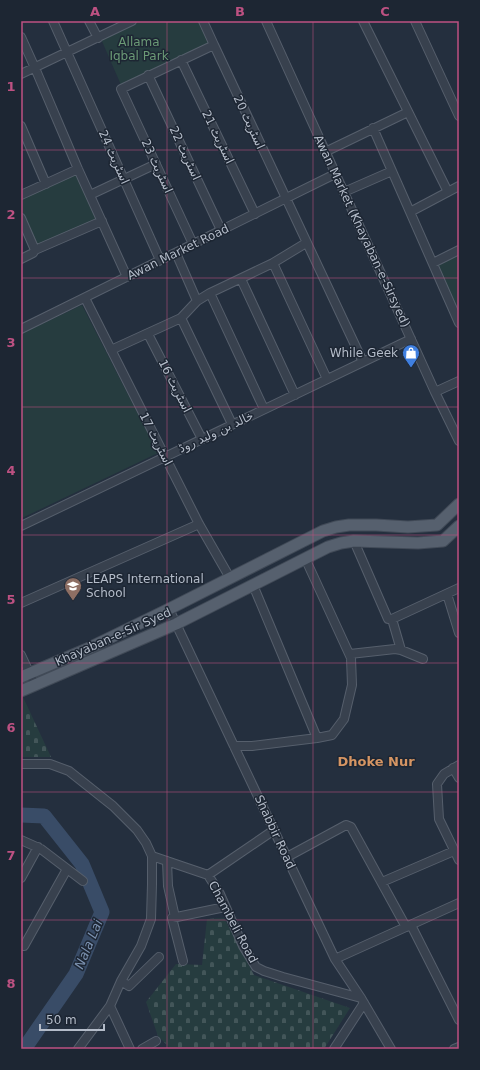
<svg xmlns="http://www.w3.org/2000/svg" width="480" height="1070" font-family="'DejaVu Sans','Noto Naskh Arabic',sans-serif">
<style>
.green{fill:#263c3f}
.cemetery{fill:url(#cemetery-stones)}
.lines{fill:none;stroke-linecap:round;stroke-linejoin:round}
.river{stroke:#394c67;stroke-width:15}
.minor-casing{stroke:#565f6c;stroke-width:10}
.major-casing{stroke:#414a57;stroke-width:13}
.minor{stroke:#38414e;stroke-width:8}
.major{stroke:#56606e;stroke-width:11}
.grid{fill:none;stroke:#bd5182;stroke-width:1;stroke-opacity:0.55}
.labels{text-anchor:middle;stroke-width:3;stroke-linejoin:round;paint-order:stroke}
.park-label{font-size:12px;fill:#6b9a76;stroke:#1d2633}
.street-label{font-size:12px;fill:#b4bcc9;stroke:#1d2633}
.poi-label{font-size:12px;fill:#b4bcc9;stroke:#1d2633;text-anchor:end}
.neighbourhood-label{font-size:13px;font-weight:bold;fill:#d59563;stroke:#1d2633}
.water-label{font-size:13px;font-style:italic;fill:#7c92b1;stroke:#1d2633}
.neatline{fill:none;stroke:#bd5182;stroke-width:1.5}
.grid-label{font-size:13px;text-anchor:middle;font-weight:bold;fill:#bd5182}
</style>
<defs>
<pattern id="cemetery-stones" width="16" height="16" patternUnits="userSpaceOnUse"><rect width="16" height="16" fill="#263c3f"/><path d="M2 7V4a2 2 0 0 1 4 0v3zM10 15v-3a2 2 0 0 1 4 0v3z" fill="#435659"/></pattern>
</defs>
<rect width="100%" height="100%" fill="#242f3e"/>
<!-- green -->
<path class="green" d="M139 21H200L211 44 121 85 101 39Z
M76 173 97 219 37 248 21 212V199Z
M459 250V323L433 263Z
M82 305 158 453 22 518 21 516V334Z"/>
<!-- cemetery -->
<path class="cemetery" d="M23 697 51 757H21V699Z
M224 918 254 975 350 1008 324 1049H171L158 1036 146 1002 176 964 202 965 207 919Z"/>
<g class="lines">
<!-- river -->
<path class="river" d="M21 815 44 816 82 864 102 912 76 974 24 1049"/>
<!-- minor casing -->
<g class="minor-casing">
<path id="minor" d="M53 21 160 260
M89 21 98 38
M266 21 435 392 459 441
M363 21 448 192
M415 21 459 116
M21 37 35 68 78 169 127 277
M214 45 363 362
M181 60 255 214
M21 74 132 21
M148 75 221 230
M21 126 46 184
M373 128 459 323
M325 152 408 112
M344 192 392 171
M21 195 78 169
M90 195 156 164
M410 212 459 186
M21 218 35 250
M193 244 121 89 214 45 203 21
M176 253 197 301
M21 259 33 253 35 250 102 221
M273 263 327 379
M433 263 459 250
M241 279 295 395
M210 293 264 409
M85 298 199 524 230 578
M181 318 232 424
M21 329 335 174
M148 334 202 439
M111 350 181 318 197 301 210 293 273 263 306 243
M435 392 459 381
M21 526 411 339
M354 541 388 619H392L459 588
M253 585 317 738
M447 594 459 633
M21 603 199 524
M169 609 335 959 361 998 391 1049
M392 619 401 650
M350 654 395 649 401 650 423 659
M21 655 35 685
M234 746H252L317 738 332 735 344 719 352 685 351 658 305 558
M21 764H50L69 771 113 806 137 830 146 843 152 856V884L151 919 141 946 121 981 110 1006 78 1049
M459 765 444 774 437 784 439 819 459 860
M453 768 459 778
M21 840 41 849 83 881
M152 856 208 875 220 894 243 946 256 967 264 971 283 977 361 998
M287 857 346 825 351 827 406 927
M167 861 168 886 175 917
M208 875 274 830
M21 878 38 847
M382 882 454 851
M411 925 459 1020
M21 945 24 946 67 869
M335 959 459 903
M183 961 172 918 225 907
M121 981 129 986 159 957
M110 1006 130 1049
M142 1049 156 1041
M334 1049 364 1003
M454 1049 459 1047"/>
</g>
<!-- major casing -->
<g class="major-casing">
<path id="major" d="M21 677 87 649 169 609 323 531 336 527 349 525H376L408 527 437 525 459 504
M21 691 176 624 328 547 341 543 354 541 418 543 443 541 459 526"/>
</g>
<!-- minor -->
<use href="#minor" class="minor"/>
<!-- major -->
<use href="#major" class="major"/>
</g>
<!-- grid -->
<path class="grid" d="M167 21V1049M313 21V1049M21 150H459M21 278H459M21 407H459M21 535H459M21 663H459M21 792H459M21 920H459"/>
<!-- icons -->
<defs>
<g id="shop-pin" transform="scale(0.9)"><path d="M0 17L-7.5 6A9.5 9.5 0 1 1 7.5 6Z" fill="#3f7fe0" stroke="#1d2633"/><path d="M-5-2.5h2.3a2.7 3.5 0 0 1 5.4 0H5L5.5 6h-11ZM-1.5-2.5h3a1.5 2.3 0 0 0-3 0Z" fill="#fff"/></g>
<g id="school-pin" transform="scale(0.9)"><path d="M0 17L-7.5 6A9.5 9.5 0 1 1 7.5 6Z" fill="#8d6e63" stroke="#1d2633"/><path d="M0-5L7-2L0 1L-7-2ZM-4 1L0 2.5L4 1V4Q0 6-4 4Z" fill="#fff"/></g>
</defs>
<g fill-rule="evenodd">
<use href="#shop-pin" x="411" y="353"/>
<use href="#school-pin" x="73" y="586"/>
</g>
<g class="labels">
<!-- park labels -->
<g class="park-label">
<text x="139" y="46">Allama<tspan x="139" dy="14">Iqbal Park</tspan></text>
</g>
<!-- street labels -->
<g class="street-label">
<text transform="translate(249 122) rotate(65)" y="4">اسٹریٹ 20</text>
<text transform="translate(218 137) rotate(64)" y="4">اسٹریٹ 21</text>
<text transform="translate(185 153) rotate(65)" y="4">اسٹریٹ 22</text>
<text transform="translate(114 157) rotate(66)" y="4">اسٹریٹ 24</text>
<text transform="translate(157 166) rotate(65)" y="4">اسٹریٹ 23</text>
<text transform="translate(362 231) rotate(65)" y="4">Awan Market (Khayaban-e-Sirsyed)</text>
<text transform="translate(178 252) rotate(-26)" y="4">Awan Market Road</text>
<text transform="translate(175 386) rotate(63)" y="4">اسٹریٹ 16</text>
<text transform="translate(216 432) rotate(-25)" y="4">خالد بن ولید روڈ</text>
<text transform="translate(156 439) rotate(63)" y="4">اسٹریٹ 17</text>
<text transform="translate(113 637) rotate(-24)" y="4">Khayaban-e-Sir Syed</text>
<text transform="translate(275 832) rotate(65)" y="4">Shabbir Road</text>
<text transform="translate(233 922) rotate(62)" y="4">Chambeli Road</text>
</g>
<!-- poi labels -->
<g class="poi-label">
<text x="398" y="357">While Geek</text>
<text x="86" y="583" text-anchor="start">LEAPS International<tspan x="86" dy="14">School</tspan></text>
</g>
<!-- neighbourhood labels -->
<g class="neighbourhood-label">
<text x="376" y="766">Dhoke Nur</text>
</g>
<!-- water labels -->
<g class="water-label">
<text transform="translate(88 944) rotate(-67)" y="5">Nala Lai</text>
</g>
</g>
<!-- border -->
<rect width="480" height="1070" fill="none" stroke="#1d2633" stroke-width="44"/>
<!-- scale -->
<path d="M40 1024v6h64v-6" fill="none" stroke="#b4bcc9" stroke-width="2"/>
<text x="46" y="1024" font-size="12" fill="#b4bcc9" stroke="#1d2633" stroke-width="3" paint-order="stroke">50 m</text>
<rect x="22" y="22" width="436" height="1026" class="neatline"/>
<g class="grid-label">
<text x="95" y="16">A</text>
<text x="240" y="16">B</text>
<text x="385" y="16">C</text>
<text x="11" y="91">1</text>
<text x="11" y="219">2</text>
<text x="11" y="347">3</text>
<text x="11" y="475">4</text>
<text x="11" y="604">5</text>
<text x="11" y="732">6</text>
<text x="11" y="860">7</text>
<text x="11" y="988">8</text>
</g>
</svg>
